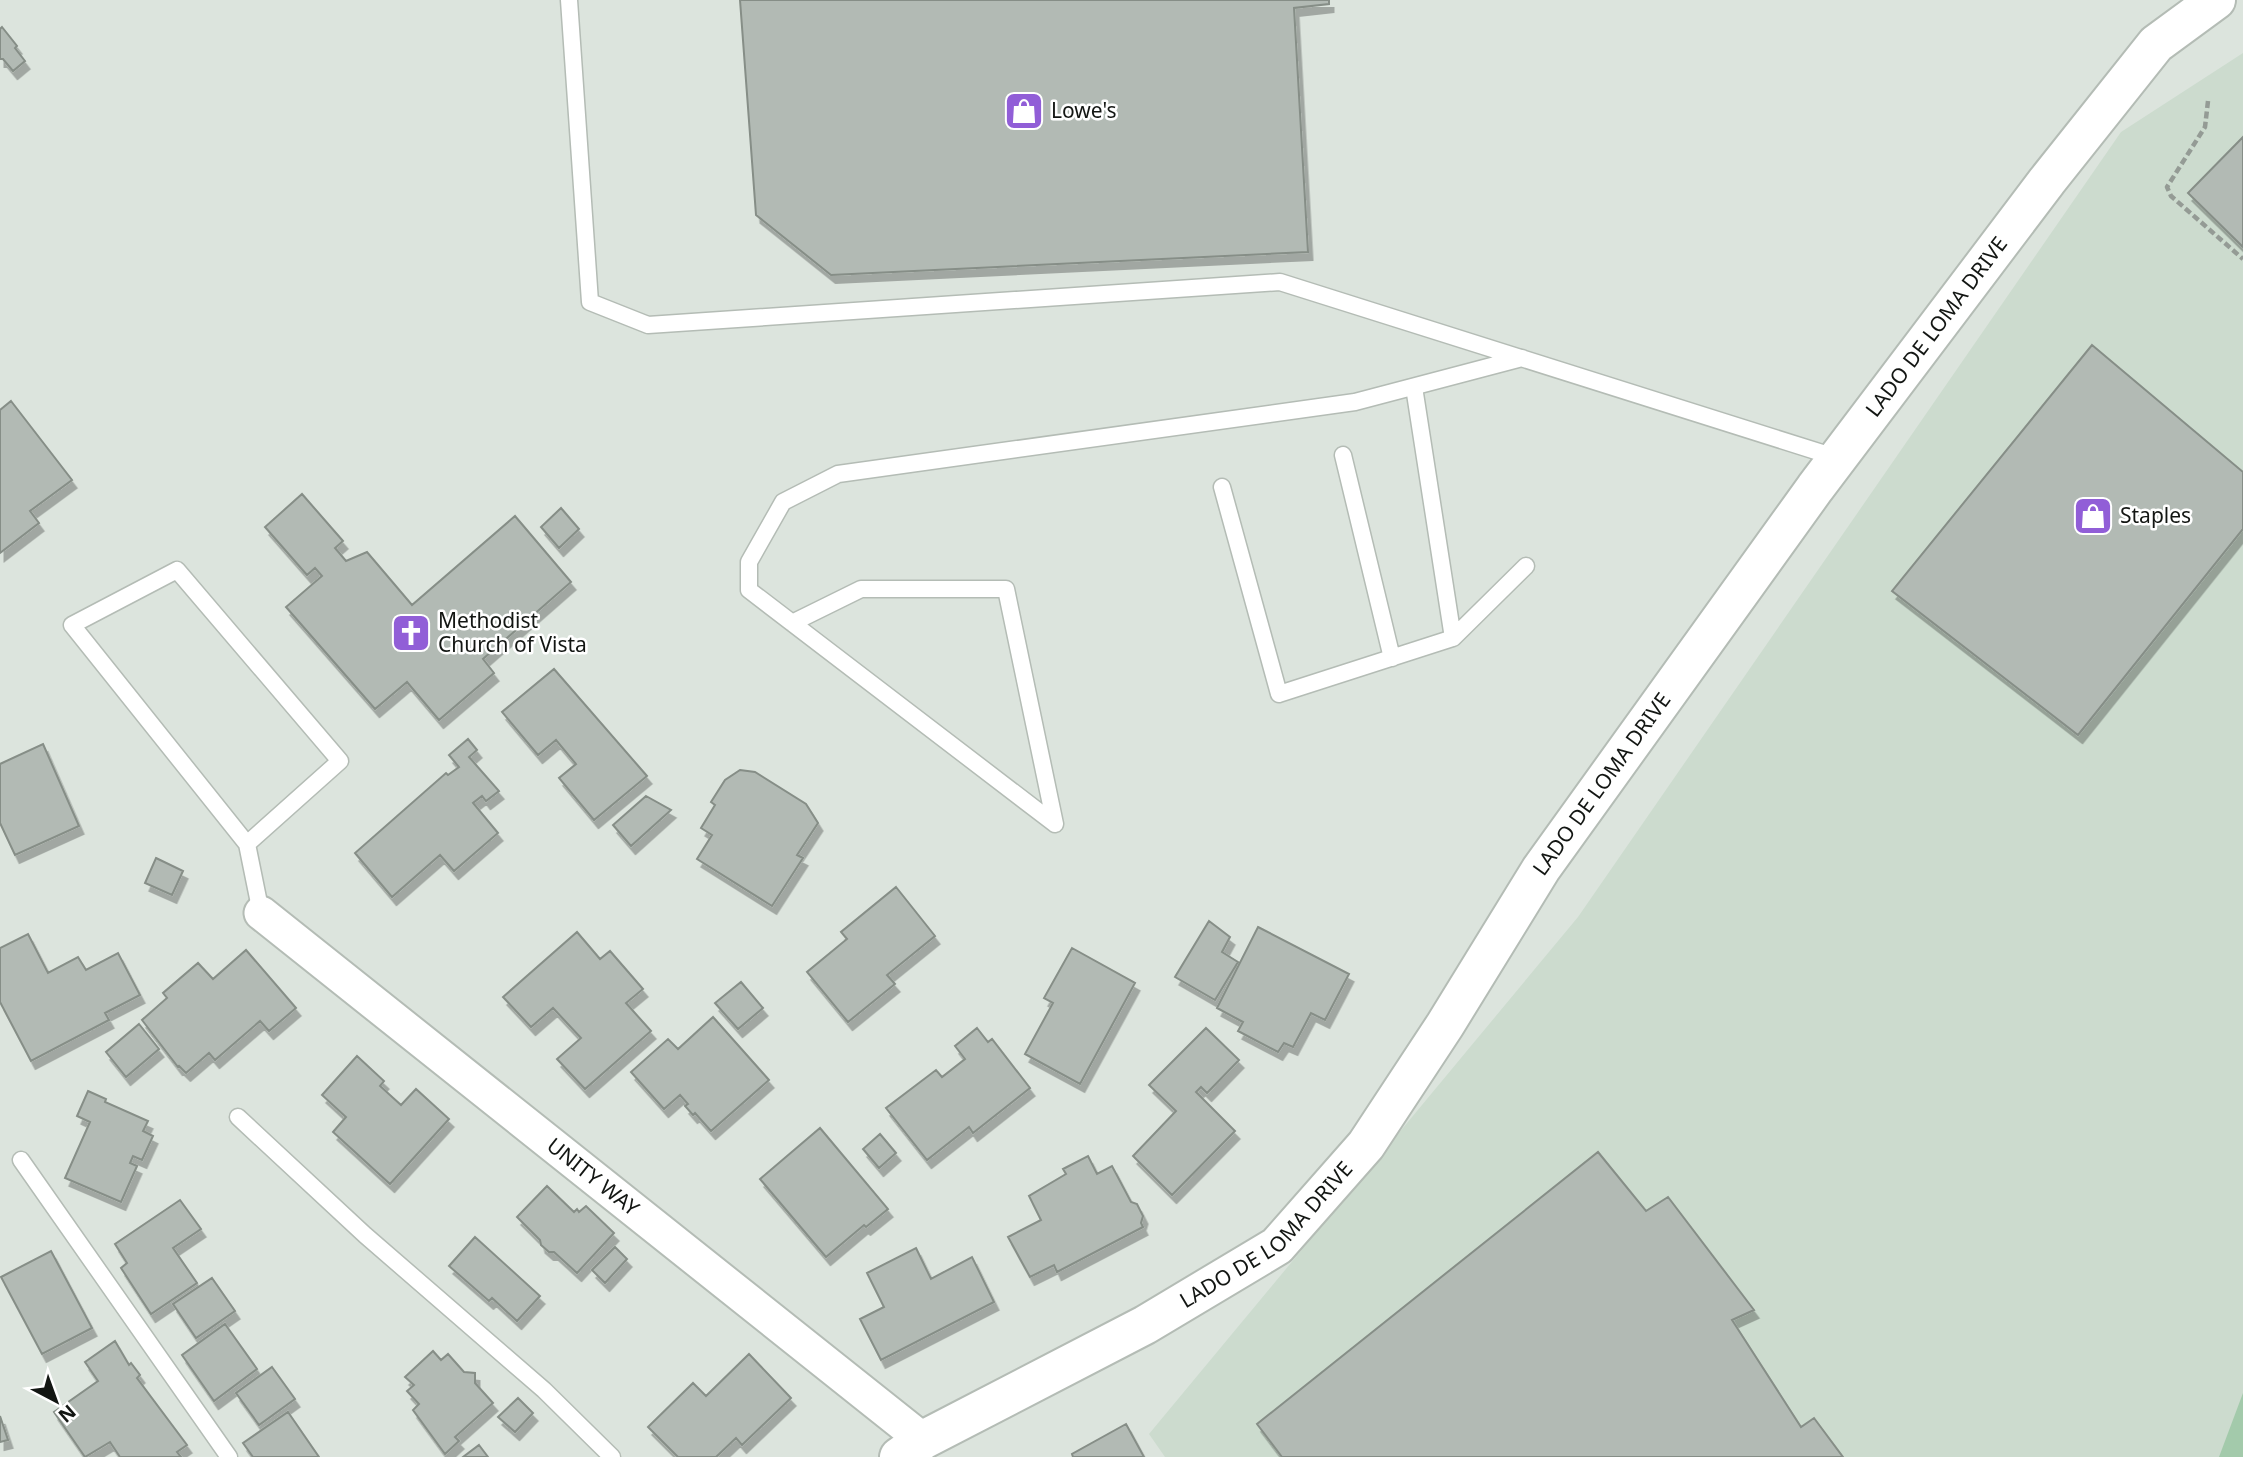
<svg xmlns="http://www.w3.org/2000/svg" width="2243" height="1457" font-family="'Noto Sans',sans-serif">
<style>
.built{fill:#ccdbce}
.green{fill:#a3caab}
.building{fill:#b2bab4;stroke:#868e87;stroke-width:2;filter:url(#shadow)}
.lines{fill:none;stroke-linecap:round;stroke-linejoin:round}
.service-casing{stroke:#b4bcb5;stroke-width:19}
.minor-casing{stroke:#b4bcb5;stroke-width:37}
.tertiary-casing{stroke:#b4bcb5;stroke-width:42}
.path{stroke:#949b95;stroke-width:4.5;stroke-dasharray:7 3.5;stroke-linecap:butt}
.service{stroke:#fff;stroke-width:16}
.minor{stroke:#fff;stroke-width:33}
.tertiary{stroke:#fff;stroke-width:38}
.labels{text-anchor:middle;stroke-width:5;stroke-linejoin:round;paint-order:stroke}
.poi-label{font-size:21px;fill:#131613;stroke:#fff;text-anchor:start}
.street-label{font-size:21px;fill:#131613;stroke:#fff}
</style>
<defs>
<filter id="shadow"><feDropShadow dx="4.5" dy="8" stdDeviation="0" flood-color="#0004"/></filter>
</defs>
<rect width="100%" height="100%" fill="#dce4dd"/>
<!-- built -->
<path class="built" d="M2243 53V1457H1165L1149 1434 1578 917 2121 132Z"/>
<!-- green -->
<path class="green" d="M2243 1393V1457H2219Z"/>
<!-- building -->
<path class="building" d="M740 0H1329V4L1294 8 1308 252 831 275 756 215Z
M2 27 17 46 15 48 25 61 13 71 3 59H0V29Z
M2243 137V247L2188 193Z
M2092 345 2243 472V529L2078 735 1892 591Z
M11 401 72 480 30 511 39 523 0 553V410Z
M302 494 343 541 335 548 346 561 367 552 412 605 515 516 571 582 483 659 494 673 439 720 407 682 375 709 286 607 322 576 315 568 307 575 265 527Z
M561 508 579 529 559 548 541 527Z
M554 669 647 776 594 820 559 778 576 764 556 740 538 755 502 712Z
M468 739 477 750 469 757 499 791 486 801 482 796 473 803 498 833 454 871 440 855 392 897 355 853 446 773 448 775 459 767 449 755Z
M43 744 79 826 15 855 0 823V764Z
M740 770 755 772 806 804 818 823 797 855 803 858 772 906 697 859 712 835 701 828 715 805 711 802 725 780Z
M646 796 671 810 631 846 613 825Z
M156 858 183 871 172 895 145 883Z
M896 887 935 936 887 975 895 984 848 1022 807 972 847 939 841 932Z
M1209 921 1230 937 1222 952 1238 962 1215 1000 1175 977Z
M1258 927 1349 974 1325 1020 1311 1013 1293 1047 1284 1043 1278 1052 1238 1031 1243 1022 1217 1008Z
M577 932 600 959 610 951 643 989 626 1003 651 1031 585 1089 557 1059 581 1038 553 1008 531 1027 503 997Z
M28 934 48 973 78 957 86 970 118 953 140 995 105 1013 109 1020 31 1061 0 1002V948Z
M1072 948 1135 983 1080 1084 1025 1054 1053 1003 1044 998Z
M246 950 296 1008 269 1031 260 1021 215 1060 209 1053 186 1073 179 1066 178 1067 142 1020 167 998 163 993 198 963 213 979Z
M741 982 763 1008 738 1029 715 1003Z
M713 1017 769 1080 711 1131 695 1113 693 1115 685 1106 688 1104 680 1095 664 1109 631 1072 668 1039 678 1049Z
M139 1024 159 1049 126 1077 106 1052Z
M977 1028 988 1042 992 1039 1030 1088 973 1133 969 1127 927 1160 886 1108 936 1070 942 1077 965 1059 955 1046Z
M1206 1028 1239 1060 1207 1093 1201 1087 1196 1092 1235 1131 1172 1195 1133 1156 1176 1111 1149 1085Z
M357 1056 384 1081 380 1086 401 1105 416 1089 449 1119 390 1184 333 1132 346 1117 322 1095Z
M88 1091 106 1099 105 1102 148 1121 143 1131 153 1136 142 1160 133 1156 130 1163 137 1166 121 1202 65 1178 90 1122 77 1116Z
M820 1128 888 1209 866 1227 864 1225 826 1257 760 1179Z
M880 1134 896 1153 879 1168 863 1149Z
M1598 1152 1646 1211 1668 1197 1754 1310 1732 1320 1801 1427 1814 1418 1843 1457H1282L1257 1424Z
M1088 1156 1097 1174 1112 1166 1131 1202 1137 1204 1143 1216 1141 1223 1143 1227 1057 1272 1054 1265 1030 1277 1008 1237 1041 1220 1029 1196 1066 1174 1063 1169Z
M547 1186 574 1212 577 1209 579 1212 586 1206 614 1233 577 1273 554 1252H549L541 1245 540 1240 517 1217Z
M180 1200 201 1229 173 1248 197 1283 151 1314 121 1268 127 1263 115 1244Z
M475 1237 540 1296 517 1321 492 1298 489 1301 449 1266Z
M615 1247 627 1259 605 1283 592 1270Z
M916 1248 931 1279 972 1257 994 1302 881 1360 860 1319 884 1307 867 1273Z
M51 1251 92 1328 42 1354 1 1277Z
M212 1278 235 1311 196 1338 173 1304Z
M225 1324 257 1369 214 1401 182 1355Z
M115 1341 129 1365 131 1363 140 1375 137 1378 187 1445 177 1452 181 1457H120L110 1442 85 1457 54 1412 98 1381 85 1362Z
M433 1351 441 1360 448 1354 464 1372 475 1373V1383L493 1403 455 1437 459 1441 445 1454 413 1410 419 1404 407 1391 414 1385 405 1377Z
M749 1354 791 1398 742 1445 736 1438 716 1457H678L648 1427 693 1383 706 1396Z
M272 1367 295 1399 259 1425 236 1393Z
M518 1398 533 1413 515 1432 498 1417Z
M288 1412 319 1457H253L243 1443Z
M0 1416 8 1440 0 1442Z
M1126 1424 1144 1457H1073L1072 1454Z
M479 1445 488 1457H463Z"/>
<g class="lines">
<!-- service casing -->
<g class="service-casing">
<path id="service" d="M569 0 590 302 648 325 1280 282 1838 458
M1414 387 1453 638
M1343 455 1392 658
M1222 487 1279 694 1453 638 1526 566
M792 623 861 589H1006L1055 824
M1055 824 749 590V562L783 502 838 474 1355 402 1522 358
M247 844 340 761 177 570 72 625 247 844 261 913
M238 1117 365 1235 544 1390 612 1457
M21 1160 229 1457"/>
</g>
<!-- minor casing -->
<g class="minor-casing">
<g id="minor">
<path id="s1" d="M261 913 923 1440"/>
</g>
</g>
<!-- tertiary casing -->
<g class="tertiary-casing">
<g id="tertiary">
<path id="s2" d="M899 1457 923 1440 1145 1325 1277 1246 1366 1145 1445 1025 1541 869 1815 488 2047 181 2156 44 2216 0"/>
</g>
</g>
<!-- path -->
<path class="path" d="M2208 101 2205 127 2167 187 2171 196 2243 259"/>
<!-- service -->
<use href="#service" class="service"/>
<!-- minor -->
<use href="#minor" class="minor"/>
<!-- tertiary -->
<use href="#tertiary" class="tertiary"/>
</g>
<!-- icons -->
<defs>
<g id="shop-square" transform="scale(2.0125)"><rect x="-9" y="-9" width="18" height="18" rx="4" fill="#915ed7" stroke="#fff"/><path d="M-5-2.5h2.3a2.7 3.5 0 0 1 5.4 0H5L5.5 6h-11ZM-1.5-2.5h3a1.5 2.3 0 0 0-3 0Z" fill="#fff"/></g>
<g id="church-square" transform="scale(2.0125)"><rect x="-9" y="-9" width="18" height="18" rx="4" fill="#915ed7" stroke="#fff"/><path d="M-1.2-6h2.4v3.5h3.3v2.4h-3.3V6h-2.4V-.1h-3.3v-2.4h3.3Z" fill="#fff"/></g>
</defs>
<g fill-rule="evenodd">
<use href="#shop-square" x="1024" y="111"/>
<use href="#shop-square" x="2093" y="516"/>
<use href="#church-square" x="411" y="633"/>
</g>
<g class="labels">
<!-- poi labels -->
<g class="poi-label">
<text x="1051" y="118">Lowe's</text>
<text x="2120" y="523">Staples</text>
<text x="438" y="628">Methodist<tspan x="438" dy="24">Church of Vista</tspan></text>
</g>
<!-- street labels -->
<g class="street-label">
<text dy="7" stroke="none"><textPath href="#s2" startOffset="1566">LADO DE LOMA DRIVE</textPath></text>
<text dy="7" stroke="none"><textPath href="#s2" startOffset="999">LADO DE LOMA DRIVE</textPath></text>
<text dy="7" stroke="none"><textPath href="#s1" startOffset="424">UNITY WAY</textPath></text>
<text dy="7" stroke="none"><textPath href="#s2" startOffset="432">LADO DE LOMA DRIVE</textPath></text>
</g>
</g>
<!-- north arrow -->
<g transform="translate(56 1401) rotate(139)" stroke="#ffffff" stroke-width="5" paint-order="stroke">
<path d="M0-5L12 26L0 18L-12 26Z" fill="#131613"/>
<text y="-10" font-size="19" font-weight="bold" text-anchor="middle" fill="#131613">N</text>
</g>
</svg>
